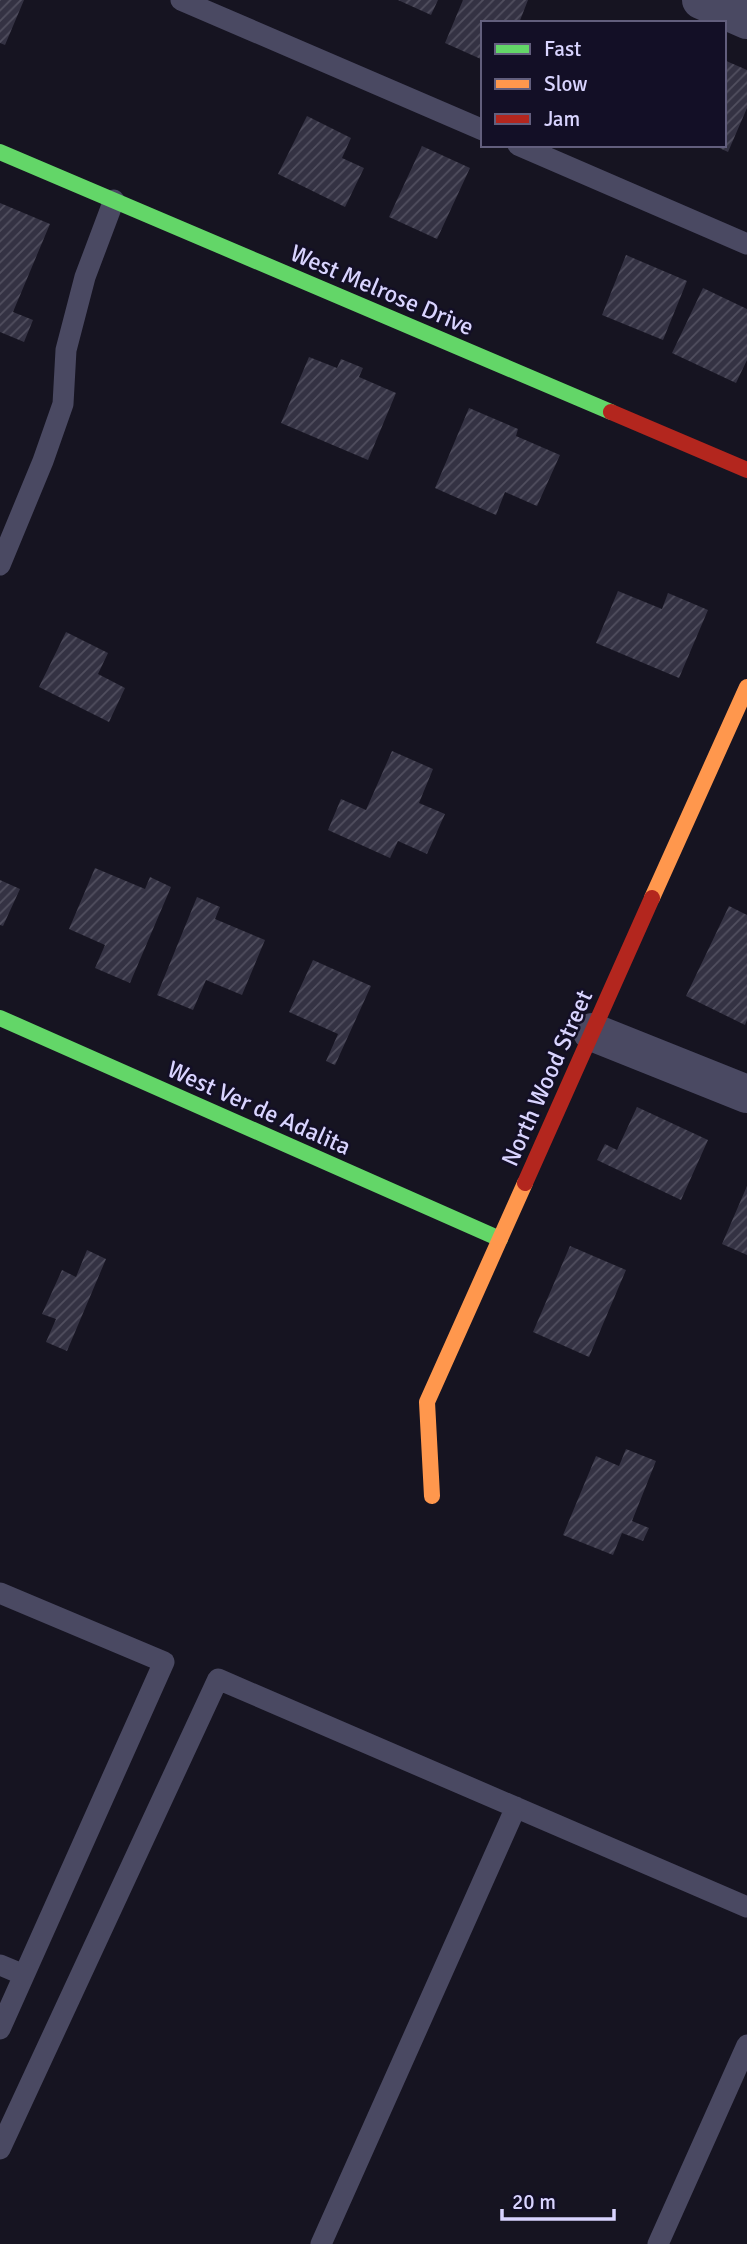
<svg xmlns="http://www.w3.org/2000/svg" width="747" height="2244" font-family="Signika,sans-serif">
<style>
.building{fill:url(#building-hatch)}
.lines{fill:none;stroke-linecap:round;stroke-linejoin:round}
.lane{stroke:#4a4962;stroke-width:21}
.street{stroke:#4a4962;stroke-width:38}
.fast{stroke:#63d668;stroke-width:16}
.slow{stroke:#ff974d;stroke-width:16}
.jam{stroke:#b3261e;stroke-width:16}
.labels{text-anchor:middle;stroke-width:5;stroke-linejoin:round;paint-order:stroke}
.street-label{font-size:24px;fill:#d9d4ff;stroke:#130f26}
</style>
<defs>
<pattern id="building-hatch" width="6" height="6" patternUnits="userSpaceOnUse" patternTransform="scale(1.75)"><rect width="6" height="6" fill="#343243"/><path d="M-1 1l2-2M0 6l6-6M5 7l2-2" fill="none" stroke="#514f5f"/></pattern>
</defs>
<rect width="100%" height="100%" fill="#161421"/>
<!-- building -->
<path class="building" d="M0 0H24L5 45 0 43Z
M398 0H438L431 15Z
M463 0H528L519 23H483V60L445 43Z
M724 60 747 70V108L728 152 713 145H724Z
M307 116 351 138 342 158 364 168 345 207 278 174Z
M422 146 470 168 437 239 389 217Z
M0 203 50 224 13 312 33 320 24 342 0 332Z
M626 255 687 281 663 340 602 315Z
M703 288 747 309V360L736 383 672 353Z
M309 357 337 368 341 359 363 368 359 377 396 393 368 460 281 423Z
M469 408 518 429 516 436 560 455 537 506 505 492 496 515 435 488Z
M618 591 662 609 668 593 708 610 679 678 596 643Z
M66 632 108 653 98 674 125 688 109 722 39 687Z
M392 751 433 769 419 803 445 814 427 854 398 841 390 858 328 830 341 799 366 810Z
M95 868 145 889 150 877 171 887 130 983 95 968 105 945 69 929Z
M0 880 20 889 3 926 0 925Z
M197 897 220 907 215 919 265 940 242 995 206 980 193 1010 157 995Z
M729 906 747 915V1020L745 1025 686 996Z
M313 960 371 986 335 1065 326 1061 338 1034 289 1012Z
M637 1107 708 1140 681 1200 597 1160 605 1144 617 1150Z
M747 1186V1255L722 1244Z
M570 1246 626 1270 589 1357 533 1332Z
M87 1250 106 1259 67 1351 46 1342 56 1319 42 1314 62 1270 76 1277Z
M626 1449 656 1461 632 1521 649 1528 643 1541 622 1533 613 1555 563 1535 596 1456 619 1466Z"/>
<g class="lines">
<!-- lane -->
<path class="lane" d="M181 0 483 130
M518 145 747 244
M0 565 43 461 63 404 66 350 85 277 114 200
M0 1593 164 1662 0 2029
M0 1965 24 1975
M0 2149 218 1679 747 1907
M321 2244 516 1807
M658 2244 747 2045"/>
<!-- street -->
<path class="street" d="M701 0 747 20
M592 1032 747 1094"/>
<!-- fast -->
<path class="fast" d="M0 152 611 412
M0 1018 500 1239"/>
<!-- slow -->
<path class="slow" d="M652 898 747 687
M432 1496 427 1402 525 1183"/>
<!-- jam -->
<path class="jam" d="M611 412 747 470
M525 1183 652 898"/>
</g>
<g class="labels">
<!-- street labels -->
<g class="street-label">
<text transform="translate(382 290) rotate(23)" y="8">West Melrose Drive</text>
<text transform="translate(547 1078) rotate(-66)" y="8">North Wood Street</text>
<text transform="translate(259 1108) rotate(24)" y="8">West Ver de Adalita</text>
</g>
</g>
<!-- legend -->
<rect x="481" y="21" width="245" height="126" fill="#130f26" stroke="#625e7d" stroke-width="2"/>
<rect x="495" y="44" width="35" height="10" fill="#63d668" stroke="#625e7d" stroke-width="2"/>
<text x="544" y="56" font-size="21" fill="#d9d4ff">Fast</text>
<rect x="495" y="79" width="35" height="10" fill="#ff974d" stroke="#625e7d" stroke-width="2"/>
<text x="544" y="91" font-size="21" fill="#d9d4ff">Slow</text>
<rect x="495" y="114" width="35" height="10" fill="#b3261e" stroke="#625e7d" stroke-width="2"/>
<text x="544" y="126" font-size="21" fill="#d9d4ff">Jam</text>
<!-- scale -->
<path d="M502 2209v10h112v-10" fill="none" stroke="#d9d4ff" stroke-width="3.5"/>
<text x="512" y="2209" font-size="21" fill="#d9d4ff" stroke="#130f26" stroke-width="5" paint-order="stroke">20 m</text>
</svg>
